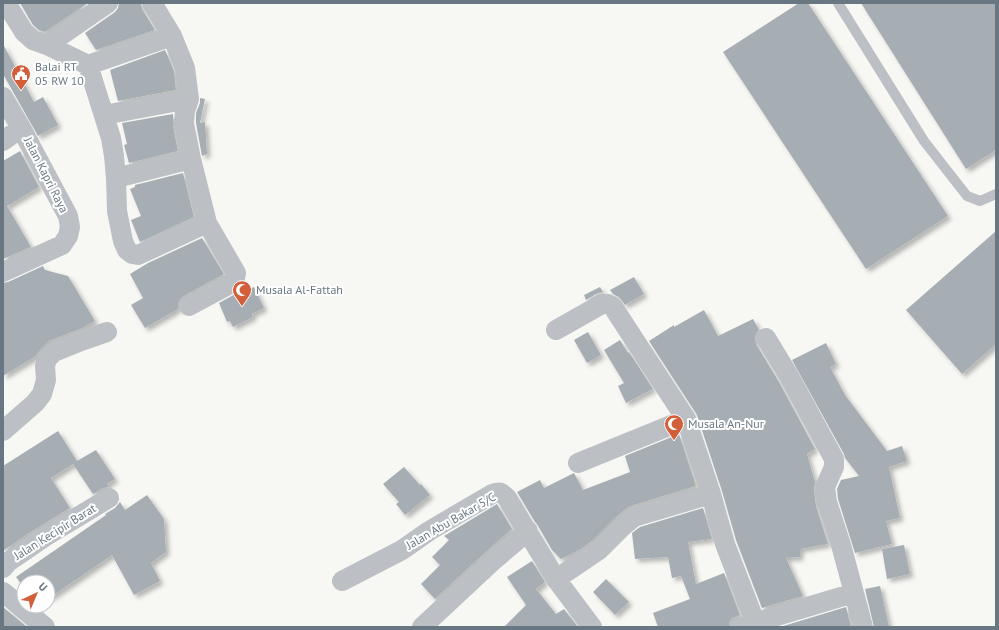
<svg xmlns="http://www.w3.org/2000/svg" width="999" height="630" font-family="'PT Sans',sans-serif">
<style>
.building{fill:#a7aeb3;filter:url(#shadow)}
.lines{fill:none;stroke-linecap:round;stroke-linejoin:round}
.lane{stroke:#bcc0c4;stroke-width:10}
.street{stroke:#bcc0c4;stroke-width:20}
.labels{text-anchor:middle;stroke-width:4;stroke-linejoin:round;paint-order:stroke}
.poi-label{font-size:12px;fill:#697782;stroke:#fff;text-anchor:start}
.street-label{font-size:12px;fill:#697782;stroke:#fff}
</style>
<defs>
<filter id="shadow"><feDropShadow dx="3.5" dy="3.5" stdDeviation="2" flood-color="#0004"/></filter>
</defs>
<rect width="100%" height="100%" fill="#f7f7f4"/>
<!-- building -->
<path class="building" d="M20 3H88L45 32 39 30 33 25Z
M119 3H141L142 9 155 30 96 50 85 33 115 12 118 8Z
M799 3H808L948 216 866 269 723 52Z
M861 3H996V150L966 169Z
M3 44 34 102 43 97 58 125 38 136 3 74Z
M165 50 174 71 176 90 118 101 110 70Z
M200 98 205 99 200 123 205 122 207 154 202 156 196 123V113L200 103Z
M173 114V126L178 151 129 163 124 145 127 144 122 123Z
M20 151 39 187 7 206 31 247 3 259V161Z
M183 173 194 217 140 242 131 220 141 216 130 189 135 187V185Z
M996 231V344L962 374 906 310Z
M202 238 224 274 184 296 179 300 178 305V309L145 328 131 305 143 298 130 274 148 263Z
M43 266 45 270 68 276 95 321 83 328 49 341 39 351 36 356 3 376V283L8 282Z
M634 277 644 294 625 305 619 297 613 294 610 290Z
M254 287 264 308 252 314 253 317 233 327 230 321 227 322 219 303 237 293 240 291 241 293Z
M600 287 603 292 596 294 586 300 584 295Z
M704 310 718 336 753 319 759 330 756 333 755 338 756 344 779 382 815 449 807 454 815 482 814 489 816 506 828 544 800 549V557L786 558 803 596 762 608 736 540 722 491 697 415 649 341 674 325V327Z
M588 332 601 355 587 363 574 340Z
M620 340 628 353 629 352 653 389 626 403 618 386 624 383 604 350Z
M826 343 836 364 830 367 845 395 887 451 902 446 907 461 889 467 900 518 886 521 892 544 855 553 838 499 837 489 841 480 859 476 845 458 844 454 792 360Z
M58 431 77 461 96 450 115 479 107 484 109 487 103 488 93 494 73 464 51 478 70 508 29 533 3 551V466Z
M679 434 696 486 631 506 627 508 615 518 592 541 581 549 561 559 552 550 537 524 535 522 517 492 540 480 544 488 574 473 583 490 630 472 625 456Z
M404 467 420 485 421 484 430 495 405 515 396 504 399 502 383 484Z
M147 495 164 519 166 552 151 563 160 581 134 595 112 555 48 599V582H24V588L16 577 106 515 105 514 115 508 120 502 125 510Z
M497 504 512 529 488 550 435 599 421 584 440 565 432 557 449 540 444 536Z
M703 508 712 539 688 542 696 584 724 573 740 615 731 619 729 624V627H658L653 613 690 599 681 576 672 578 668 557 635 559 632 533 640 527Z
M904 545 910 574 887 579 882 549Z
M532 561 545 582 536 589 556 614 564 609 578 627H504L526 605 507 577Z
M606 579 629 602 615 615 593 592Z
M880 586 889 627H874L865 589Z
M3 607 27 627H3Z
M846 607 851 627H780Z"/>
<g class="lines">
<!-- lane -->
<path class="lane" d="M838 3 924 141 967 196 980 201 996 194"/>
<!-- street -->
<path class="street" d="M6 3 24 32 33 40 47 45 88 65 172 36
M152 3 172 36 185 68 189 99 185 111 184 124 191 159 207 223 236 273 235 278 232 283 189 306
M47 45 108 3
M88 65 111 138 114 156 116 178 191 159
M3 97 21 128 68 216 70 227 68 236 62 245 3 272
M104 115 189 99
M3 141 21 128
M116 178 117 211 123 241 127 250 132 254 138 255 207 223
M556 330 602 304H608L613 307 686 419 711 494 725 544 755 622
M766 338 789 376 834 459V467L825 487 827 502 841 545 854 593
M3 431 35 403 42 394 46 380 45 366 47 359 54 352 81 341 107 332
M578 463 686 419
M3 568 8 562 46 536 109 498
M556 579 599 550 623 526 634 517 711 494
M342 581 402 550 429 531 492 494C500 491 501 492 507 498L556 579 592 627
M3 592 45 627
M422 627 495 559 528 531
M740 627 854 593 863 627"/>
</g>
<!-- icons -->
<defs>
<g id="civic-pin" transform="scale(1)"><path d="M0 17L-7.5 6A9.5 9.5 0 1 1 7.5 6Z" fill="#d25e3a" stroke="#fff"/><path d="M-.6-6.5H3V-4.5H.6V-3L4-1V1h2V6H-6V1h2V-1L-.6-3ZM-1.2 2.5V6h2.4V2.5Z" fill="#fff"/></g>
<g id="mosque-pin" transform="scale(1)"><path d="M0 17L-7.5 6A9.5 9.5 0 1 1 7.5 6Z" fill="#d25e3a" stroke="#fff"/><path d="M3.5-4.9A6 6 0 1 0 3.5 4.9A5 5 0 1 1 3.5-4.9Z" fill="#fff"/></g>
</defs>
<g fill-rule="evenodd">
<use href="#civic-pin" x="21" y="74"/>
<use href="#mosque-pin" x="242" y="290"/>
<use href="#mosque-pin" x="674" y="424"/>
</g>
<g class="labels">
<!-- poi labels -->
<g class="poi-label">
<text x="35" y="71">Balai RT<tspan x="35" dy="14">05 RW 10</tspan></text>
<text x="256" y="294">Musala Al-Fattah</text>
<text x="688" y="428">Musala An-Nur</text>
</g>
<!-- street labels -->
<g class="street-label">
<text transform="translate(46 175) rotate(63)" y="4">Jalan Kapri Raya</text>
<text transform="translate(451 521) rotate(-30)" y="4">Jalan Abu Bakar 5/C</text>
<text transform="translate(55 532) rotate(-32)" y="4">Jalan Kecipir Barat</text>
</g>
</g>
<!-- border -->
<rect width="999" height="630" fill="none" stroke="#697782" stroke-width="8"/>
<!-- north arrow -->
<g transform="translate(36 594) rotate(44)"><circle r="19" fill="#ffffff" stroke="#c3c9cd"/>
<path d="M0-3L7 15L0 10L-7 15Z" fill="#d25e3a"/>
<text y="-6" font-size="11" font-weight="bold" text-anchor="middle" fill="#697782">U</text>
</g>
</svg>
